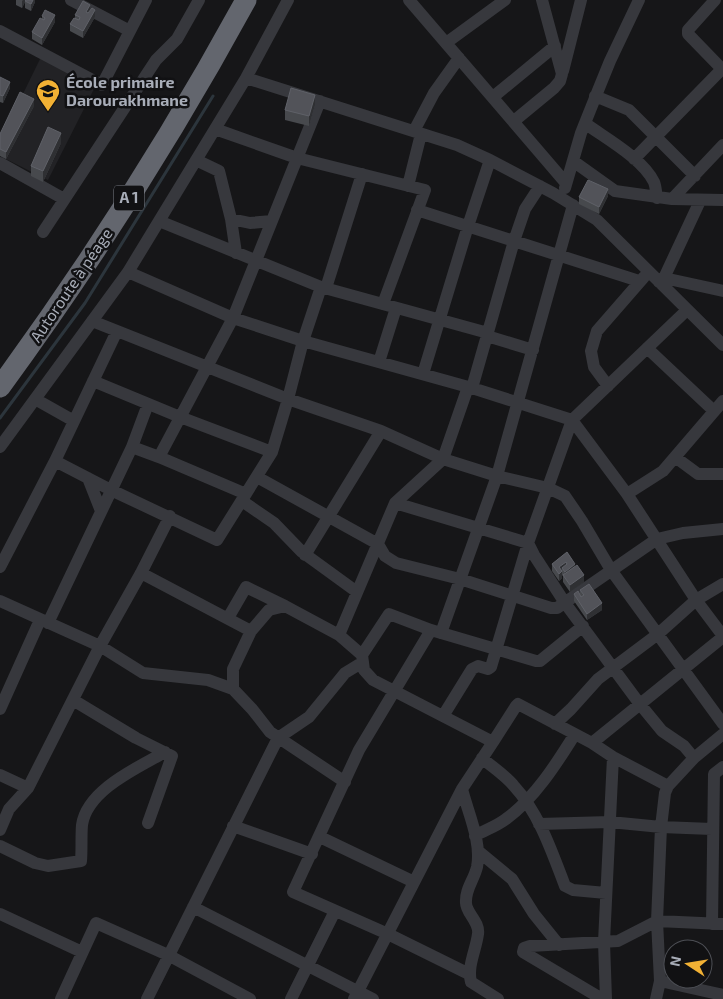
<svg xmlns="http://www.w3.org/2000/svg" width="723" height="999" font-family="'Exo 2',sans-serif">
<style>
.built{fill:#222225}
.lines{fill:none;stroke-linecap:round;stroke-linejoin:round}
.stream{stroke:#2c353c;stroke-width:3}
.street{stroke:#37383d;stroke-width:12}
.highway{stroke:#63666e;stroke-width:21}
.wall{fill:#47494d}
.shaded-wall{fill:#2f3033}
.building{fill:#525359;stroke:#5f6168}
.labels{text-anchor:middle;stroke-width:5;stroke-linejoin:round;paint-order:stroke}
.shield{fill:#111113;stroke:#7b7e86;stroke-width:1}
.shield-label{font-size:15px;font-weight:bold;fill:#a8adb8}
.poi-label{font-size:16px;font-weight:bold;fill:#a8adb8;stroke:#111113;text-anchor:start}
.street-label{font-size:16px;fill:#a8adb8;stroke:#111113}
</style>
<rect width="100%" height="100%" fill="#161618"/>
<!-- built -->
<path class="built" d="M41 57 96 85 48 180 0 156V141Z"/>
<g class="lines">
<!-- stream -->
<path class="stream" d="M0 418 85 303 213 96"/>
<!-- street -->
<path class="street" d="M71 0 130 31
M409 0 565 182
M715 0 688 30V34L723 70
M0 31 102 85 146 0
M446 43 505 0
M563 71 581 0
M246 78 457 145 490 160 553 193 597 220 723 345
M595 96 629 110 695 176
M493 97 555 46
M514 121 554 88 560 81 562 74 542 0
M586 124C607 139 643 159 654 182 656 187 656 193 657 198
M215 129 297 158 425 190 383 304
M414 131 434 93 459 58
M634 159 723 68
M196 160 219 171 231 219 236 253
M573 161 615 191 672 199 723 200
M0 163 64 199
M408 186 421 134
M565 188 581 133 597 93 610 61 639 0
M672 199 723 145
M417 210 639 281
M231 219 250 223 272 221
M159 221 321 287 488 333
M43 232 156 60 177 39 199 0
M128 272 233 318 303 341 472 388 572 420 627 494 696 600 723 636
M664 278 723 291
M659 282 664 278 700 201
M326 288 362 174
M92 321 288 399 381 431 443 459 497 476 548 488 565 496 582 521 611 570 723 724
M487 336 533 350
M647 348 714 411
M379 362 396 308
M423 374 468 226 490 160
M93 381 180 417 272 452
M608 386 594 367 591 351 597 331 644 277
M472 388 514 241 525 209 540 186
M35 399 74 421
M148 404 132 447 159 457 233 318 320 101
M0 447 128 272 246 78 288 0
M159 457 246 494
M675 457 698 474H723
M55 461 111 490 217 540 272 452 288 399 303 341 321 287
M257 477 378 544 385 556 396 563 460 579 551 608H557L657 539 683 533 723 529
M88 478 101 511
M627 494 663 471 723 401
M242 501 274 523 302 552 357 592
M395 503 528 543 534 555 565 603 639 703 662 731 684 746 694 758
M305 555 381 431
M0 567 55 461 117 331
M141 573 251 631 269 610 285 606 339 635 362 655 364 670 373 680 493 742 462 789 354 999
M0 601 100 646 143 673 208 680 233 689 252 709 270 732 345 782
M228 618 246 587 285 606
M48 623 132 447
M431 630 359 750 293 892 388 934 469 974
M441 633 497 476 573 205
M339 635 395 503 443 459 468 387
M362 655 389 614 431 630 536 661H540L583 626
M233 689V669L251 631
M73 700 136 738 172 756 148 823
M0 709 40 620
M443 716 472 669 478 666 488 669 491 667 528 543 572 420 687 310
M555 724 571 709 598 679 658 634 696 600 723 584
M723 734 694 758 668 786 665 793 661 827 657 921 660 981 723 995
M493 742 516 706 518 704 592 743 613 757 604 942 606 999
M592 743 723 637
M613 757 668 786
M482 758C492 767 505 775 514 786 539 813 552 852 565 886L573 890 606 893
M0 775 28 788
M462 789C468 813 482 842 477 867 474 880 465 889 466 903 466 913 480 922 478 934 476 950 467 966 471 982L498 999
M539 824 610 822 661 827 712 829
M233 826 312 854
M0 830 9 809 28 788 100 646 141 573 170 516
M475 836C485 830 497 826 506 819 534 799 557 763 575 734
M320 837 414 882
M0 846 35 863 48 866 81 861C82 849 81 837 82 825 87 790 137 768 165 752
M478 851 512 879 534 914 559 945
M193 907 373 999
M0 914 82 952
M712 924 714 774 723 767
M61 999 96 923 168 955 250 999
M147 999 278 738 309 717 345 673 363 662
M291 999 335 911
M602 999 523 952 524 948 530 946 618 941 657 921 723 924
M656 999 660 981"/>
<!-- highway -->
<path class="highway" d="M0 387C90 264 173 134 246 0"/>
</g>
<!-- wall -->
<path class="wall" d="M16 0H35V2L31 11 25 8V2L22 8 16 5Z
M90 11 95 17 83 38 70 31V24L75 19V15Z
M42 16 55 22 42 45 32 39V32L42 19Z
M0 77 10 88 3 103 0 102Z
M315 105 309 126 285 120V110Z
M34 106 6 159 0 156V134Z
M61 143 43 182 31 176V166Z
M608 196 599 214 579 204V197Z
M567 552 584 582 570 592 563 582V576L562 575V578L559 581 552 571V564Z
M580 590 602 610 587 620 574 601V594L580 595Z"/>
<!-- shaded-wall -->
<path class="shaded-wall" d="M23 0H26L22 8V1Z
M33 0H35V2L31 11V4Z
M90 5V12L86 18V12Z
M95 10V17L83 38V31Z
M55 15V22L42 45V38Z
M10 82V88L3 103V96Z
M315 95V105L309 126V116Z
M34 99V106L6 159V152Z
M61 133V143L43 182V171Z
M608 189V196L599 214V207Z
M566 562V568H562V571L559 567Z
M575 564V571L565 579V572Z
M562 571V578L559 581V574Z
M584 575V582L570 592V585Z
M602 603V610L587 620V614Z"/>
<!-- building -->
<path class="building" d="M26 0H33L31 4 25 1Z
M83 1 90 5 86 12 88 13 92 8 95 10 83 31 70 24 74 18 79 20 80 17 75 15Z
M45 10 55 15 42 38 32 32 40 18 44 20 45 18 42 16Z
M0 77 10 82 3 96 0 95Z
M291 88 315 95 309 116 285 110Z
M20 92 34 99 6 152 0 149V134Z
M48 127 61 133 43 171 31 166Z
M588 180 608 189 599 207 579 197Z
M567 552 575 564 565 572 562 568 567 564 566 562 559 567 562 571 559 574 552 564Z
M577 565 584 575 570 585 563 575Z
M589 584 602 603 587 614 574 594 578 591 581 597 584 595 580 590Z"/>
<!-- icons -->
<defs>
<g id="school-pin" transform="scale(1.25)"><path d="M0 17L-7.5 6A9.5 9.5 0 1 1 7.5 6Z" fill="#f2b134" stroke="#111113"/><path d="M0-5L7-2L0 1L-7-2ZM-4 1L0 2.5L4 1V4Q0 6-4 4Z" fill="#111"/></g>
</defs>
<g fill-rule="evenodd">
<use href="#school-pin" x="48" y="91"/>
</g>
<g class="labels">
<!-- shield labels -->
<rect class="shield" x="114" y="185.5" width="30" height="25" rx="4"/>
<g class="shield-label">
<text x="129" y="203">A 1</text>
</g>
<!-- poi labels -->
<g class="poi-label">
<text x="66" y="88">École primaire<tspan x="66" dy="18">Darourakhmane</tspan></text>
</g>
<!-- street labels -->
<g class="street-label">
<text transform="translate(71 285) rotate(-56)" y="6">Autoroute à péage</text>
</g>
</g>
<!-- north arrow -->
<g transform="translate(688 964) rotate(282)"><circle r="24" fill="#111113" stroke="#4d4f55"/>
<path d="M0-4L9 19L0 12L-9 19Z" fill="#f2b134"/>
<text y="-8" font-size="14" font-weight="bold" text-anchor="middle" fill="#a8adb8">N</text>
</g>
</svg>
